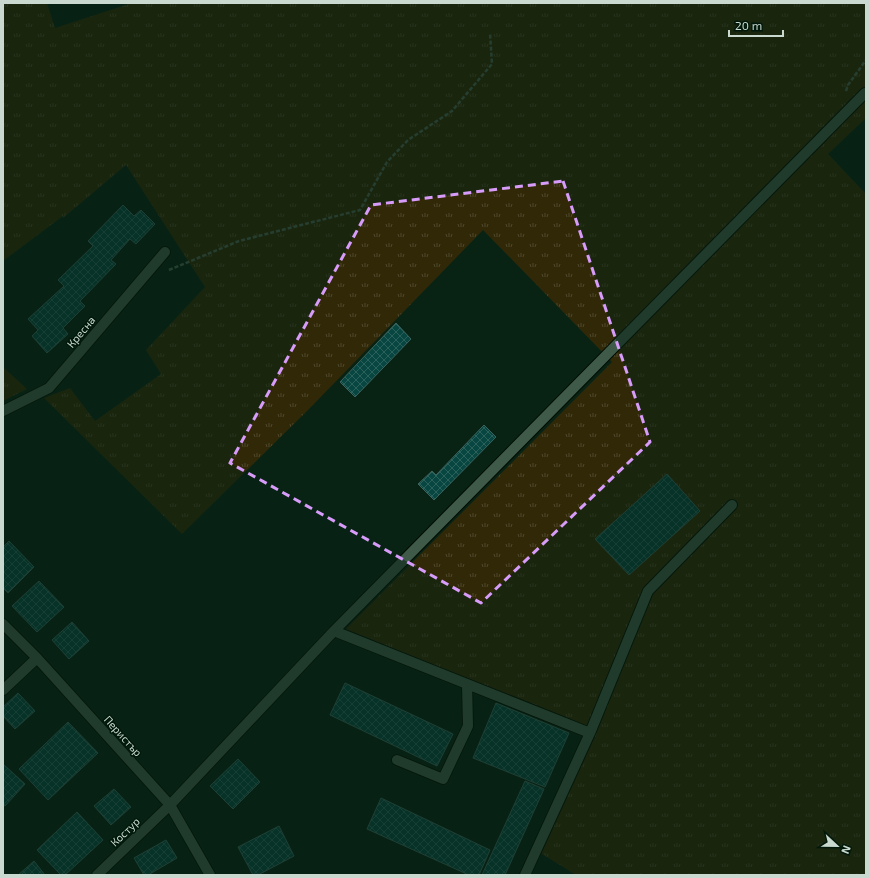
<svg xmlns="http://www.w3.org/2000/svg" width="869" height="878" font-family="'Exo 2',sans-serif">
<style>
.grass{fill:url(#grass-tufts)}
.building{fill:url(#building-cross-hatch);stroke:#3c625e}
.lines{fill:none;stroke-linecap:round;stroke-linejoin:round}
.minor-casing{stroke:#000c02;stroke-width:12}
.path{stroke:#4a6153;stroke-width:2.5;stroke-dasharray:4 2;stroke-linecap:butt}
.minor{stroke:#3f5a48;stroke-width:10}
.marked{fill:none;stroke:#d79bf9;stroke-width:3;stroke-dasharray:8 5;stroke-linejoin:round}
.labels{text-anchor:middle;stroke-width:3;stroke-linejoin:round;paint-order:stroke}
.street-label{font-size:11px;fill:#cad9cf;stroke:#01190b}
</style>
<defs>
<pattern id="grass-tufts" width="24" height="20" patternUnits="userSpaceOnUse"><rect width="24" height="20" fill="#312808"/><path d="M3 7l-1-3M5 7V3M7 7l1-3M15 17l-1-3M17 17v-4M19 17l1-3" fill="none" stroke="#4e472b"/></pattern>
<pattern id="building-cross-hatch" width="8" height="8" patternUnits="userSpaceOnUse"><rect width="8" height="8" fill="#084641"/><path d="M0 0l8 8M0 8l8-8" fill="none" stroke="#2b605b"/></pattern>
</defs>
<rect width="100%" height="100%" fill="#082314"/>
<!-- grass -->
<path class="grass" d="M3 3H47L55 28 132 3H866V118L828 154 866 194V875H576L539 852 595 731 346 629 612 362 483 230 309 409 182 534 44 398 70 388 95 421 161 374 146 350 205 287 126 165 63 218V216L3 261Z
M3 367 27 389 3 401Z"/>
<!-- building -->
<path class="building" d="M123 205 134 216 141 210 155 224 136 244 130 239 111 260 116 264 80 301 85 306 63 328 68 334 47 353 32 336 38 330 28 319 64 286 58 280 93 246 88 241Z
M396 323 411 339 355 397 340 382Z
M484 425 496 437 434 500 418 484 432 471 436 475Z
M667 474 700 511 629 575 595 539Z
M9 541 34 567 8 593 3 588V547Z
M39 581 64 607 37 632 12 606Z
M72 622 89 641 69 659 52 640Z
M345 683 453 734 437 766 330 715Z
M18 693 35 711 15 729 3 716V707Z
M496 703 569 733 545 787 473 758Z
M68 722 98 753 48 800 19 769Z
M238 759 260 782 233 809 210 786Z
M3 764 25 784 5 806 3 805Z
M525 781 544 789 505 875H482Z
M114 789 131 807 111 825 94 806Z
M381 798 490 850 479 875H469L367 829Z
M77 812 103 840 65 875H61L37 850Z
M279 826 294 856 258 875H253L238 847Z
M166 840 177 858 148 875H144L134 858Z
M34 861 45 875H18Z"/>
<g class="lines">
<!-- minor casing -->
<g class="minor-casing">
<path id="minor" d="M3 411 49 388 165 252
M3 624 37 658 170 805 210 875
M334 631 590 733 525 875
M3 690 37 658
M590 733 648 591 732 505
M397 760 443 779 468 726 467 684
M97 875 170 805 334 631 865 93"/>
</g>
<!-- path -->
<path class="path" d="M846 91 848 85 866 60
M169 270 239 241 360 210 387 162 408 140 452 111 492 64 490 33"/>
<!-- minor -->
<use href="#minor" class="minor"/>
</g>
<!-- marked area -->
<path d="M0 0H869V878H0ZM563 181 650 442 481 603 230 463 371 205Z" fill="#082314" fill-opacity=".55" fill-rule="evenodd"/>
<path class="marked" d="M563 181 650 442 481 603 230 463 371 205Z"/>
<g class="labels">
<!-- street labels -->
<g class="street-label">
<text transform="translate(81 332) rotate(-50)" y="4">Кресна</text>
<text transform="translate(123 736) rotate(48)" y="4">Перистър</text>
<text transform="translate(125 832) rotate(-44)" y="4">Костур</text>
</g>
</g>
<!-- border -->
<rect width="869" height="878" fill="none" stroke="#cad9cf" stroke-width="8"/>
<!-- north arrow -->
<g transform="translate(837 846) rotate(112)" stroke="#01190b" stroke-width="3" paint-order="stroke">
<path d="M0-3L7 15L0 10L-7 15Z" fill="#cad9cf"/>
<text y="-6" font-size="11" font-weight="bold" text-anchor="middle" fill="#cad9cf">N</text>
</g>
<!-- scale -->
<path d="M729 30v6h54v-6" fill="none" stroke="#cad9cf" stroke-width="2"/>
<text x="735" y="30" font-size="12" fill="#cad9cf" stroke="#01190b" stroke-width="3" paint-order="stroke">20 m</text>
</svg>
